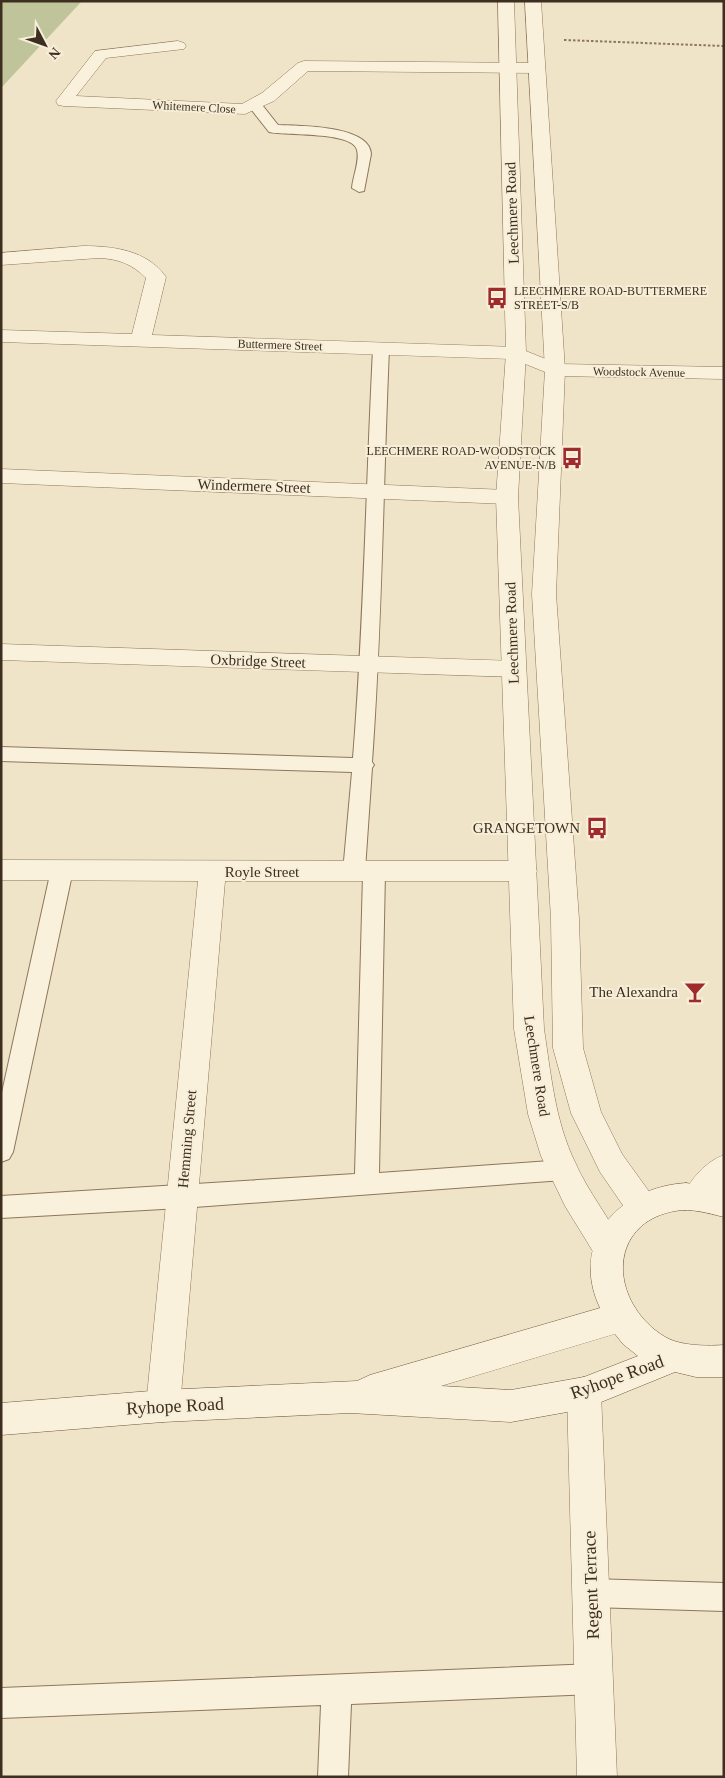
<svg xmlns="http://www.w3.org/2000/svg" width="725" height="1778" font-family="'Times New Roman',serif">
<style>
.cemetery{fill:#bfc49a}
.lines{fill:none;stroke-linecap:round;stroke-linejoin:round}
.service-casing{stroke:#8d765c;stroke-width:2}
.minor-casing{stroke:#8d765c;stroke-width:1}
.tertiary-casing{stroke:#8d765c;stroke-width:1}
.secondary-casing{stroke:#6f573f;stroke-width:1}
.path{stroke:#8d765c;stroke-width:2;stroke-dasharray:2.5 2;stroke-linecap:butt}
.service{fill:#faf1dc;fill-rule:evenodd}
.minor{fill:#faf1dc;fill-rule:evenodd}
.tertiary{fill:#faf1dc;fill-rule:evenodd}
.secondary{fill:#faf1dc;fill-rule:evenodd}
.labels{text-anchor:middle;stroke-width:4;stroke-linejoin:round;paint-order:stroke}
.far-street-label{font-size:12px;fill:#3d2e20;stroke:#f7eed8}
.far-poi-label{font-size:12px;fill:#3d2e20;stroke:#f7eed8;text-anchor:start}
.street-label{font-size:15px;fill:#3d2e20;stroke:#f7eed8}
.poi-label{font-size:15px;fill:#3d2e20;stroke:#f7eed8;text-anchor:end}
.near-street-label{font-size:18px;fill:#3d2e20;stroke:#f7eed8}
</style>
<rect width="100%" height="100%" fill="#f0e4c8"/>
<!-- cemetery -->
<path class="cemetery" d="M1 1H82L1 88Z"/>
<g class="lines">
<!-- service casing -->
<g class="service-casing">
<path id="service" d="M254 100 259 101 278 125C299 126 370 125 371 154L364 191 359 192 352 188C353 176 360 161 357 150 353 131 285 136 269 132L247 104Z
M381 344 387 346 389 349C383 487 382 625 372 762L374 765 372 768 365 870 367 866 374 864 381 866 385 872 379 1173 564 1160 573 1163 576 1170 573 1177 564 1180 181 1208 1 1218V1196L355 1174 363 874 361 878 354 880 347 878 343 872 352 772 1 761V747L353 758C364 622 366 485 373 349L375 346Z
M62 862 69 864 73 870 13 1152 9 1159 1 1162V1097L51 870 55 864Z
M591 1579 724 1583V1611L591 1607 581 1603 577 1593 581 1583Z
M594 1664 604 1669 609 1679 604 1689 594 1694 351 1704 348 1777H318L321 1705 1 1718V1688Z"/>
</g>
<!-- minor casing -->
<g class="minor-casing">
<path id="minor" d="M178 41 184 43 186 46 184 49 106 58 76 96 242 104 262 93 298 63 304 61 537 63 543 64 545 68 543 72 537 73 308 71 274 101 245 114 64 106 58 105 56 101 95 51Z
M83 246C113 246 147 250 166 277L152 335 516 347 558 364 724 367V379L555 376 513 359 1 342V330L132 334 146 278C132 264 119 259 99 258L1 265V253Z
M1 469 507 490 515 492 518 497 515 502 507 504 1 483Z
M1 644 514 661 523 663 526 669 523 675 514 677 1 660Z
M1 860 523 861 533 864 537 871 533 878 523 881H225L180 1406 175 1417 163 1422 151 1417 146 1406 198 881 1 880Z
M584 1377 596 1382 601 1393 617 1777H577L567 1393 572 1382Z"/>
</g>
<!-- tertiary casing -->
<g class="tertiary-casing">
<path id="tertiary" d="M498 1H514L526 353 518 497 544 1029C551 1074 555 1121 575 1162 588 1192 610 1218 624 1248L619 1258 608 1262 597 1258 565 1206 541 1156 528 1114 514 1029 496 497 506 353Z
M525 1H541L565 370 556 594 579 919 583 1048 601 1112 622 1154 653 1197 658 1207 653 1217 642 1221 631 1217 600 1172 571 1113 553 1048 551 919 532 594 545 370Z
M724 1155V1190C711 1204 707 1214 687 1207L682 1197C690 1180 706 1161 724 1155Z"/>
</g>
<!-- secondary casing -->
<g class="secondary-casing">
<path id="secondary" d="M686 1183 724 1189V1217C707 1213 692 1208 675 1211 619 1221 609 1276 641 1316 649 1326 662 1337 674 1341 690 1346 708 1346 724 1345V1377H696L675 1372 584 1409 511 1422 350 1413 163 1422 1 1435V1403L163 1390 357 1381 370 1375 600 1308C569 1242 619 1187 686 1183ZM615 1334 623 1344 638 1356 584 1377 511 1390 441 1386Z"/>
</g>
<!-- path -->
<path class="path" d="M564 40 724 46"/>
<!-- service -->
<use href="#service" class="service"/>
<!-- minor -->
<use href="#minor" class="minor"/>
<!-- tertiary -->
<use href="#tertiary" class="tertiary"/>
<!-- secondary -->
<use href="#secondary" class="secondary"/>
</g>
<!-- icons -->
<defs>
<g id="bus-bare" transform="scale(1.725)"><path d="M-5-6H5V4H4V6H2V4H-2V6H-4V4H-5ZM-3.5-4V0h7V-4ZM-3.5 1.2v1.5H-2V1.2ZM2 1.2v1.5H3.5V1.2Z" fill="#9e2a2b" stroke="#f7eed8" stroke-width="2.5" paint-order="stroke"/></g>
<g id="bar-bare" transform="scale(1.725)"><path d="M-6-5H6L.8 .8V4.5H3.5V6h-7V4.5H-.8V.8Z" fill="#9e2a2b" stroke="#f7eed8" stroke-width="2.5" paint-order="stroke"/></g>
</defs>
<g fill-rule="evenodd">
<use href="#bus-bare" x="497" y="298"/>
<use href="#bus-bare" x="572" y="458"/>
<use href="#bus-bare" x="597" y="828"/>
<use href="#bar-bare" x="695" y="992"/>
</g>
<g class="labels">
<!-- far-street labels -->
<g class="far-street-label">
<text transform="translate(194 107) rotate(3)" y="4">Whitemere Close</text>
<text transform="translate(280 345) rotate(2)" y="4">Buttermere Street</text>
<text transform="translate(639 372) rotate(1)" y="4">Woodstock Avenue</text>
</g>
<!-- far-poi labels -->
<g class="far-poi-label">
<text x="514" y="295">LEECHMERE ROAD-BUTTERMERE<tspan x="514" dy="14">STREET-S/B</tspan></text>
<text x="556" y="455" text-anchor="end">LEECHMERE ROAD-WOODSTOCK<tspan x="556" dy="14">AVENUE-N/B</tspan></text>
</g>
<!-- street labels -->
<g class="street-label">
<text transform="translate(512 213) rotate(-92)" y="5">Leechmere Road</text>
<text transform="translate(254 486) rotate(2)" y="5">Windermere Street</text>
<text transform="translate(512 633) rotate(-92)" y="5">Leechmere Road</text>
<text transform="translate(258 661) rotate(2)" y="5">Oxbridge Street</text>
<text x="262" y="877">Royle Street</text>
<text transform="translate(537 1066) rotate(81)" y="5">Leechmere Road</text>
<text transform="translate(187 1139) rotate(-85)" y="5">Hemming Street</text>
</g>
<!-- poi labels -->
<g class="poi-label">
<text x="580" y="833">GRANGETOWN</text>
<text x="678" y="997">The Alexandra</text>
</g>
<!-- near-street labels -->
<g class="near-street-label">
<text transform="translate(617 1377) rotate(-20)" y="6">Ryhope Road</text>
<text transform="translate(175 1406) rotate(-3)" y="6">Ryhope Road</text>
<text transform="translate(591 1585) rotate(-92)" y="6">Regent Terrace</text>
</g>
</g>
<!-- border -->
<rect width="725" height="1778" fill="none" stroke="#3d2e20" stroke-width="5"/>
<!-- north arrow -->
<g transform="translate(45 45) rotate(131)" stroke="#f7eed8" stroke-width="4" paint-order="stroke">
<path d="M0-4L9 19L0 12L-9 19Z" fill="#3d2e20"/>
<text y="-8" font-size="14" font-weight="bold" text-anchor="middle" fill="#3d2e20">N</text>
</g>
</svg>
